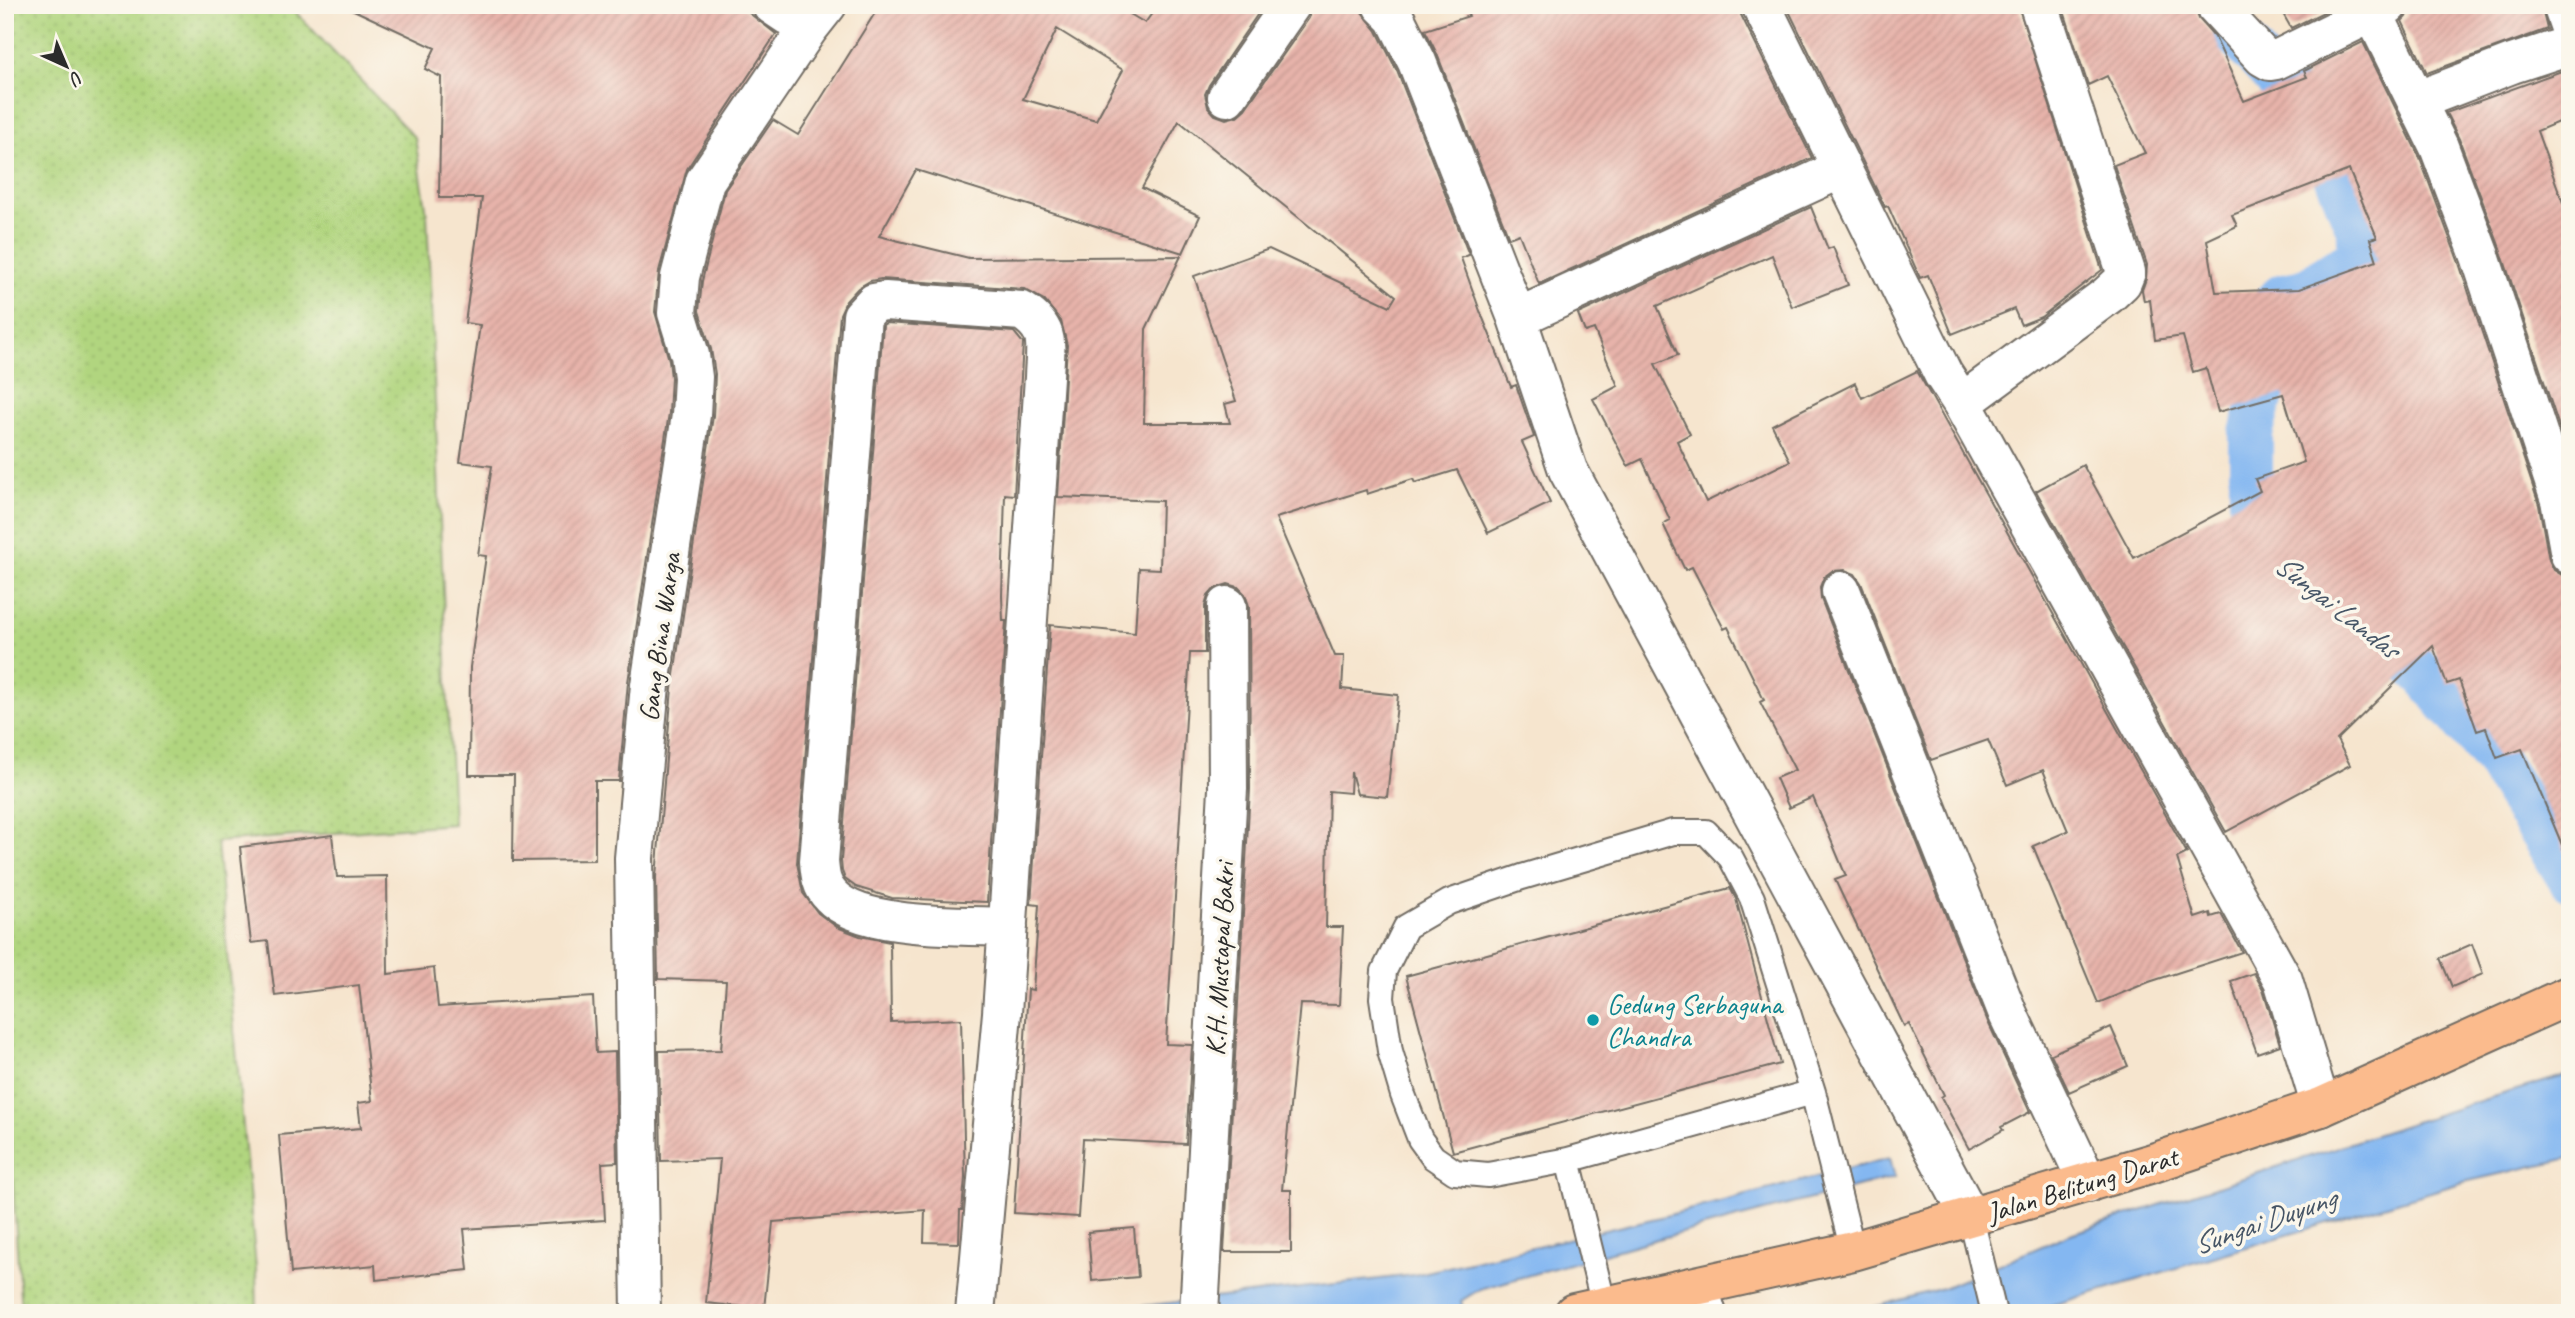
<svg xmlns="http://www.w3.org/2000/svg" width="2575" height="1318" font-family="Caveat,sans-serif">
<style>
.grass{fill:url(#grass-dots);stroke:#6e8055;stroke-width:2}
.water{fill:#84b7f1;stroke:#58718e;stroke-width:2}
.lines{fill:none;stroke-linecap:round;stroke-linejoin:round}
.canal{stroke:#84b7f1;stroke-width:44}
.building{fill:url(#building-hatch);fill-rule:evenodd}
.service-casing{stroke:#726c64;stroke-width:28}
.minor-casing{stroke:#726c64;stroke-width:42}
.primary-casing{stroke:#726c64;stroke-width:42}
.service{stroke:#fff;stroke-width:24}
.minor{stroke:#fff;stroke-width:38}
.primary{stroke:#fbbb8d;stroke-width:38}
.culture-dot{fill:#0f9aa8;stroke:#fbf7ec;stroke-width:2.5}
.labels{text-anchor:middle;stroke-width:7;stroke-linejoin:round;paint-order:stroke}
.street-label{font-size:28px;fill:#2b2b2b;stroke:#fbf7ec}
.culture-label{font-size:28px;fill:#0d838f;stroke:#fbf7ec;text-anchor:start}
.water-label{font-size:30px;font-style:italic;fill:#465566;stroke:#fbf7ec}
</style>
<defs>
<pattern id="grass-dots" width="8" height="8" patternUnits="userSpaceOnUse" patternTransform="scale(1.75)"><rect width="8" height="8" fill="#b1d57f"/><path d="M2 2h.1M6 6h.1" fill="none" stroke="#98b76e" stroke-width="1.8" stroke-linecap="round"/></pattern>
<pattern id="building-hatch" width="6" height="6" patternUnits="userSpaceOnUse" patternTransform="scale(1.75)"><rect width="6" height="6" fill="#e7b3aa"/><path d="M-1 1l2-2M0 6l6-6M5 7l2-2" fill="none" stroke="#c69a92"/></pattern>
</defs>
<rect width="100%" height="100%" fill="#fbf7ec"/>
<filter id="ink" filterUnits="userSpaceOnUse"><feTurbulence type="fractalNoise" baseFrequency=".0143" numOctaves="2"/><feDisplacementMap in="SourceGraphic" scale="14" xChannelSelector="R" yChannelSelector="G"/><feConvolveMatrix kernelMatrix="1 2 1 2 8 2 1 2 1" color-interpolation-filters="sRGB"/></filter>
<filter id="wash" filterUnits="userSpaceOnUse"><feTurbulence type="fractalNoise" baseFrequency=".00686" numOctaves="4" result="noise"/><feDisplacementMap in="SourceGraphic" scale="28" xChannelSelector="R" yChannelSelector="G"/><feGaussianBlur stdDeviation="1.57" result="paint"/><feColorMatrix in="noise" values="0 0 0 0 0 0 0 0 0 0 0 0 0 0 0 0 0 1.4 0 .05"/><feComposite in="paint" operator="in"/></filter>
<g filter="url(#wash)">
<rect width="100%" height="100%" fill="#f6e5ce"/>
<!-- grass -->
<path class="grass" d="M5 5H289L415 138 427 214 453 824 217 842 256 1268 257 1313H21L5 1057Z"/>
<!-- water -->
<path class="water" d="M2570 1074V1158L2464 1182 2026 1313H1853L1943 1288 2070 1234 2486 1099Z
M1890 1158 1895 1177 1650 1241 1480 1289 1461 1301 1464 1313H1083L1414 1275 1669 1215Z"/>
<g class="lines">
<!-- canal -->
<path class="canal" d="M2236 35 2313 119 2359 232V256L2304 291 2283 295 2273 304 2280 334 2251 433V513L2267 553
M2369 626 2425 676 2495 759 2570 880"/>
</g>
<g id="blocks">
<!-- building -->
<path class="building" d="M343 5H739L776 34 687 169 659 271 655 312 669 360 671 378 669 413 628 682 619 781H595V860L513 861 514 775H469L470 667 486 556 478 555 492 466 460 462 480 325 465 323 482 198H439L441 77 425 69 435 48Z
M880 5H1115L1145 23 1158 5H1264L1209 85 1205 94 1208 107 1215 115 1226 119 1237 116 1245 109 1309 18 1313 5H1361V11L1377 31 1397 71 1469 255 1461 258 1480 311 1511 387 1516 385 1534 437 1522 442 1550 503 1488 533 1457 470 1415 483 1413 479 1367 494 1366 490 1276 518 1335 656H1344L1342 689 1398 695 1387 797 1357 794 1351 772 1350 793 1329 791 1326 927H1343L1339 1005 1300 1004 1282 1190H1291V1252H1224L1250 789 1249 606 1245 594 1238 587 1228 584 1215 588 1208 596 1205 606V653H1190L1166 1044 1192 1045 1186 1144 1083 1139 1078 1217 1014 1213 1028 989 1033 990 1039 905 1031 904 1050 625 1135 633 1139 568 1160 569 1162 501 1058 497 1067 345 1061 321 1044 300 1024 289 881 279 870 281 858 288 846 301 840 314 797 863 803 893 818 913 837 927 860 936 890 942 891 1022 961 1019 965 1178 962 1210H960L959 1243 924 1242 925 1210 773 1222 764 1309 706 1303 720 1159 661 1161 659 1051 721 1050 726 981 658 979 656 877 672 688 713 416 715 374 711 349 699 311 702 281 725 190 773 120 798 135ZM1057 29 1123 70 1096 120 1023 99ZM1179 121 1396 296 1390 306 1269 249 1194 276 1236 401 1225 404 1230 423H1144L1146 329 1181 256 969 258 879 236 916 170 1183 253 1200 216 1142 188Z
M1464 5H1739L1741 15 1812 158 1539 284 1519 234 1509 238 1437 54 1425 30 1469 16Z
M1786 5H2018L2102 270 2041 317 2021 325 2014 309 1952 334 1928 275 1920 278 1888 206 1885 207Z
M2062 5H2194L2199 19 2215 37 2244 101 2307 77 2304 71 2363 42 2419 156 2459 263 2539 505 2549 560 2554 570 2562 575 2570 576V864L2522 749 2497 758 2486 728 2477 731 2459 680 2447 684 2433 646 2337 740 2350 765 2226 832 2036 491 2083 465 2134 558 2260 491 2255 479 2304 462 2283 394 2218 412 2206 368 2193 372 2183 336 2155 340 2150 300 2144 301 2142 290 2146 279 2147 265 2114 165 2145 153 2107 76 2088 85ZM2349 170 2377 237 2370 239 2377 261 2299 289 2216 292 2207 240 2237 226 2232 215Z
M2278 5H2338L2291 28Z
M2410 5H2541L2547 29 2427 73 2402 21 2406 17Z
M2570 68V117L2537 131 2570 222V460L2500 248 2459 139 2446 113Z
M1811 207 1828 249 1833 247 1848 285 1792 307 1772 255 1657 306 1678 355 1655 364 1690 434 1677 441 1706 502 1790 461 1772 425 1855 383 1862 398 1917 371 2187 853 2177 858 2195 918 2210 913 2211 917 2221 914 2242 952 2149 982 2098 1003 2033 846 2068 831 2043 770 2007 785 1988 740 1931 760 1861 583 1855 574 1845 570 1832 571 1824 577 1820 587 1821 599 1988 1022 2030 1112 2001 1127 2003 1130 1969 1149 1941 1097 1944 1095 1909 1024 1904 1026 1835 880 1846 876 1813 797 1789 808 1776 778 1795 770 1760 702 1764 700 1728 627 1724 629 1692 567 1685 570 1663 524 1670 520 1642 459 1628 466 1593 399 1618 386 1594 329 1585 332 1578 314Z
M886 323 1014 332 1023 343 1014 495 1005 494 1002 596 1003 621H1006L987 902 892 898 856 887 845 879 842 871 841 861 883 325Z
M332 835 337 877 387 876 388 974 434 968 438 1007 593 997 596 1053 615 1052 617 1162 602 1163 605 1220 464 1229 468 1270 376 1280 375 1265 291 1273 279 1135 361 1128 358 1103 372 1101 359 985 275 996 268 941 251 943 240 847Z
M1730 888 1736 899 1780 1064 1453 1152 1406 976Z
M2472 944 2483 974 2452 987 2440 958Z
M2254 973 2263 989 2280 1045 2257 1053 2231 981Z
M2111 1027 2128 1066 2069 1092 2051 1054Z
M1134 1228 1138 1277 1092 1281 1088 1232Z"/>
</g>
</g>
<g filter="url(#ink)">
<use href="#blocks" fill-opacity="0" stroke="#726c64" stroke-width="2"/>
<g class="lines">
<!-- service casing -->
<g class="service-casing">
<path id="service" d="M1813 1092 1568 1160 1488 1175 1455 1172 1433 1157 1420 1139 1403 1095 1390 1051 1382 998 1384 971 1406 927 1449 902 1522 877 1673 832H1706L1731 858 1752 898 1813 1092 1853 1251
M1568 1160 1604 1306
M1971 1218 1994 1313
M1705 1284 1714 1313"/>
</g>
<!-- minor casing -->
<g class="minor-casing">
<path id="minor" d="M772 5 808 29
M1382 5 1395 18 1417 62 1517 318 1568 470 1971 1218
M1761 5 1943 374 1962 403 2283 980 2321 1107
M2215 5 2263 57 2270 61 2276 60 2388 5
M2562 5 2570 28
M2373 13 2439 147 2480 256 2560 500 2570 555
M1227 97 1291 5
M2416 101 2512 64 2570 45
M1517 318 1841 169
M1962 403 2108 295 2122 282 2126 272 2039 5
M1841 591 2008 1014 2088 1183
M641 1313 634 858 650 685 691 415 693 377 690 355 677 313 680 277 705 181 808 29 827 5
M975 1313 1002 1013 1044 377C1045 345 1052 330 1022 311L885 301 874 303 862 316 819 861C820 874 821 886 831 896 861 929 964 925 1008 927
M1199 1313 1228 789 1227 606"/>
</g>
<!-- primary casing -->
<g class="primary-casing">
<path id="primary" d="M1574 1313 1853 1251 2153 1163 2321 1107 2570 995"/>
</g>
<!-- service -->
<use href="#service" class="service"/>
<!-- minor -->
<use href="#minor" class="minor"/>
<!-- primary -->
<use href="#primary" class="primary"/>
</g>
</g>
<!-- markers -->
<circle class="culture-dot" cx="1593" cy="1020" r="7"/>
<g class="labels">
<!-- street labels -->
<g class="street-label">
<text transform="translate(659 637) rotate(-82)" y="10">Gang Bina Warga</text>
<text transform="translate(1219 959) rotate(-87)" y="10">K.H. Mustapal Bakri</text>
<text transform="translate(2082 1184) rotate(-17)" y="10">Jalan Belitung Darat</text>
</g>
<!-- culture labels -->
<g class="culture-label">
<text x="1607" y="1014">Gedung Serbaguna<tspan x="1607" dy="32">Chandra</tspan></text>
</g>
<!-- water labels -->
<g class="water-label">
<text transform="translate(2337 606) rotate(38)" y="10">Sungai Landas</text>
<text transform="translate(2264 1221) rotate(-19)" y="10">Sungai Duyung</text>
</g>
</g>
<!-- margin -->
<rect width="2575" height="1318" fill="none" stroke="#fbf7ec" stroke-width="28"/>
<!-- north arrow -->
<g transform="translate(66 66) rotate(136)" stroke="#fbf7ec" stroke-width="5" paint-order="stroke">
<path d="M0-5L12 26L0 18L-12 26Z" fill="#2b2b2b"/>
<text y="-10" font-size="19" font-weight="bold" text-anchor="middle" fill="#2b2b2b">U</text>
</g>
</svg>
